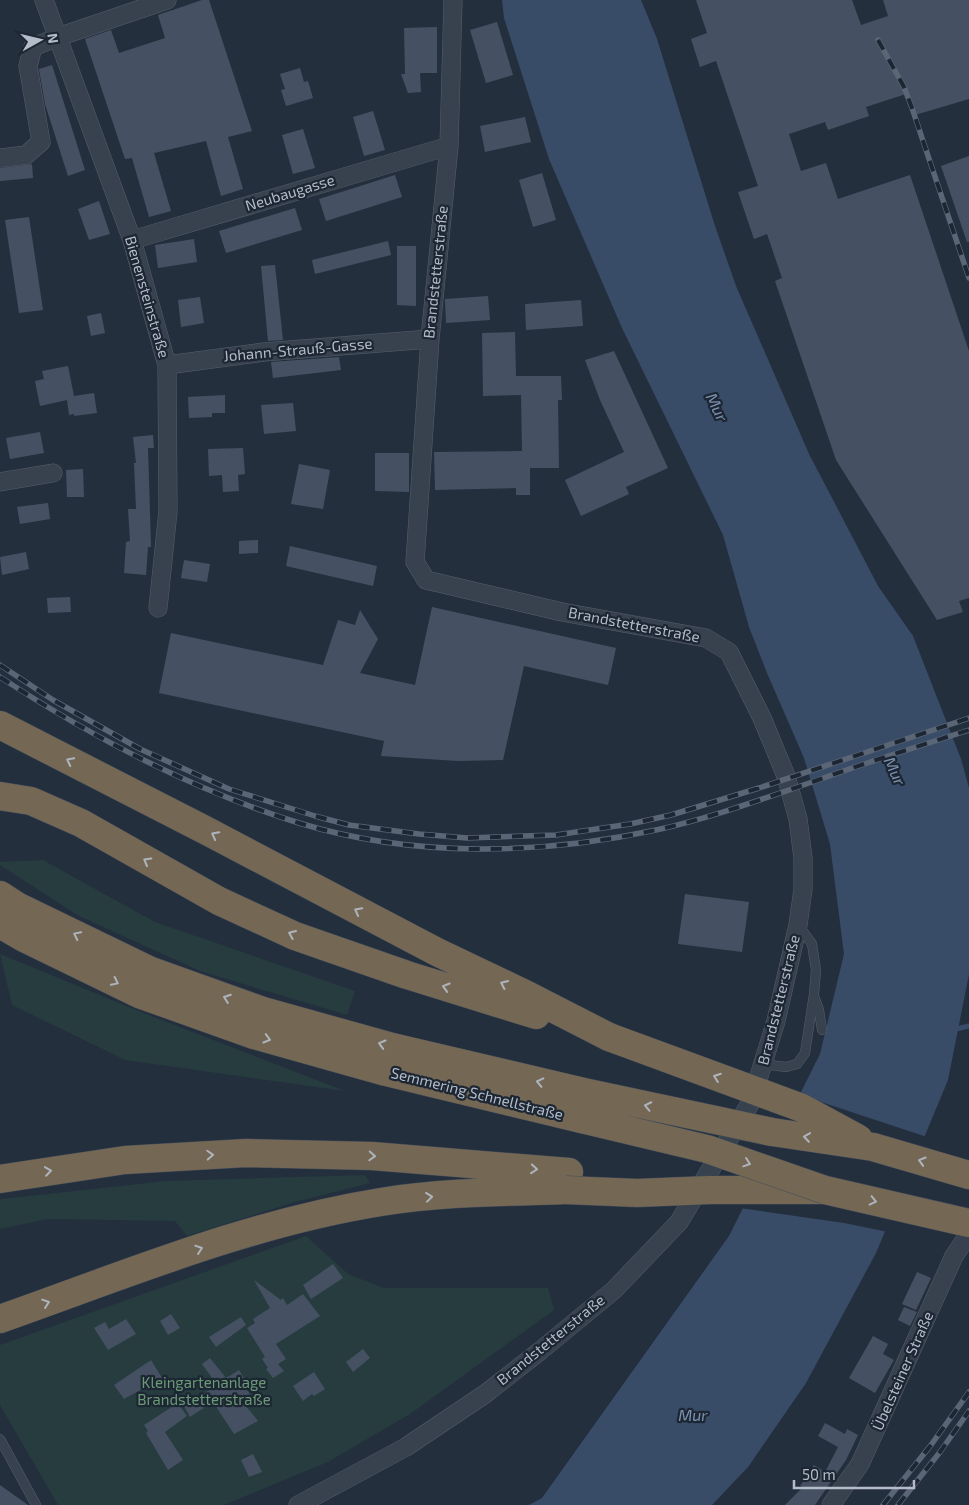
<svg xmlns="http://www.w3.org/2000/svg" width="969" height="1505" font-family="'Exo 2',sans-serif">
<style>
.green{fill:#263c3f}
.water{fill:#394c67}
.pier{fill:#242f3e}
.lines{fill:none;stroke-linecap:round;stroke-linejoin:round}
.stream{stroke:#394c67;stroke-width:5}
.building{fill:#455162}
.service-casing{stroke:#565f6c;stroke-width:10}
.minor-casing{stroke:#565f6c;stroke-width:19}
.motorway-casing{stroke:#434c59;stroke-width:29}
.service{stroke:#38414e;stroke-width:9}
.minor{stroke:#38414e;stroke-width:18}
.motorway{stroke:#746855;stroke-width:28}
.rail-casing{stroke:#5a6575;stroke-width:5.5}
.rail{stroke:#1d2633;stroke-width:4;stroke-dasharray:11;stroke-linecap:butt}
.motorway-bridge-casing{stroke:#434c59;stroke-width:29;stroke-linecap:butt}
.motorway-bridge{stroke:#746855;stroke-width:28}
.oneway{stroke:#aeb4bd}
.labels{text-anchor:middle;stroke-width:4.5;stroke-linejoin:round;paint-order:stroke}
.street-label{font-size:15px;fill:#b4bcc9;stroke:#1d2633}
.park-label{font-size:15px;fill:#6b9a76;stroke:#1d2633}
.water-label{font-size:16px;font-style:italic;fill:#7c92b1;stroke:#1d2633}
</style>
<rect width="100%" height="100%" fill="#242f3e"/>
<!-- green -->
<path class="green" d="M43 860 155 922 355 991 347 1015 200 971 79 916 0 865V862Z
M0 954 151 1016 345 1091 125 1060 12 1005Z
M365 1175 370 1183 295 1202 187 1236 175 1221 48 1219 0 1229V1200L2 1199 166 1181Z
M306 1236 348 1274 384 1288H548L554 1310 410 1414 328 1462 224 1505H58L0 1405V1345Z"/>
<!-- water -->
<path class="water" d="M502 0H641L657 39 715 226 736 286 809 454 878 586 913 636 961 759 969 788V974L948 1080 876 1253 806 1383 748 1467 712 1505H529L542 1498 729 1236 820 1054 844 954 830 844 804 758 767 673 749 627 723 535 622 328 549 159 504 18Z"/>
<!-- pier -->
<path class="pier" d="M797 1094 927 1137 888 1232 844 1223 740 1208Z"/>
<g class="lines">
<!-- stream -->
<path class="stream" d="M952 1030 969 1026"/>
</g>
<!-- building -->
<path class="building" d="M202 0H209L252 131 228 137 243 189 221 196 206 141 154 153 171 211 149 217 132 158 125 159 85 39 111 30 119 53 165 38 158 15Z
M696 0H852L861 25 888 16 883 0H969V99L915 115 909 93 866 107 869 116 828 130 825 122 789 134 801 171 826 163 838 199 910 175 969 351V598L959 601 963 612 937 620 836 460 775 281 782 278 767 234 754 239 738 192 758 186 716 61 700 67 691 39 707 33Z
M497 22 513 75 486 83 470 30Z
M437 27V73H420L421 92 408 93 401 74H405L404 28Z
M52 65 85 170 68 176 45 104 39 69Z
M300 68 304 82 308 81 313 98 286 106 281 90 285 89 280 74Z
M373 111 385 150 364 156 353 117Z
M525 117 531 142 485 152 480 126Z
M303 129 315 168 293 174 282 135Z
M969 156V242H967L941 166Z
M32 164 33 178 0 181V168Z
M542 173 556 220 533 227 519 180Z
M395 175 402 197 326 221 319 199Z
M99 201 110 234 89 240 78 209Z
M295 208 302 230 226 253 219 231Z
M29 217 43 310 19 313 5 220Z
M194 239 197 262 158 268 155 245Z
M388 241 391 255 315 274 312 260Z
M397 246H416V306L397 305Z
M275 265 283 340 268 341 261 266Z
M488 296 490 320 446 323 445 299Z
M200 297 204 323 181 327 178 300Z
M581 300 583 326 526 330 525 304Z
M101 313 105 333 91 336 87 316Z
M515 332 516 376H561L562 400H558L559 468H530V495H516V488L435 490 434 452 522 451 521 395 483 396 482 333Z
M614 351 668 468 626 487 629 494 581 516 565 480 624 452 600 400 585 360Z
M339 357 341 370 273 378 271 362Z
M68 366 74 396 94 393 97 413 74 416V414L69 415 67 400 40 406 35 381 44 379 42 371Z
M225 395V413H212V417L189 418 188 397Z
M293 403 296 431 264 434 261 405Z
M40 432 44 453 10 459 6 438Z
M153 435 154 448H148L151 547H148L146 575 124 573 126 542 130 541 128 509H136L134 463H136L133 437Z
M243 448 245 474 238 475 239 491 223 492 222 475 209 476 208 449Z
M375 453H409V492L375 491Z
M299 464 330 470 323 509 291 504Z
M83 469 84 497H67L66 470Z
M48 503 50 519 20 524 17 507Z
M258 540V553L239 554V541Z
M290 546 377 566 373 586 286 566Z
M26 552 29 569 2 575 0 557Z
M184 560 210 564 207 582 181 578Z
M70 597 71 612 48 613 47 598Z
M432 607 616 648 608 685 524 666 503 760 458 761 381 756 384 741 159 693 171 633 323 665 338 620 355 625 360 610 378 639 360 673 415 685Z
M685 894 749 902 742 952 678 944Z
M333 1264 343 1278 311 1299 303 1285Z
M917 1272 931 1278 916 1310 902 1304Z
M254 1280 281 1300 283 1298 287 1305 303 1294 320 1316 276 1344 286 1359 278 1364 284 1371 273 1378 266 1369 268 1368 262 1359 265 1357 247 1328 255 1323 253 1319 270 1308Z
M904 1307 917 1312 910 1326 898 1320Z
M171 1314 180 1328 168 1335 160 1321Z
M241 1317 246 1325 216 1347 209 1337Z
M126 1319 136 1334 108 1350 94 1328 105 1322 109 1329Z
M873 1336 888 1344 883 1354 894 1360 875 1393 849 1378Z
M363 1349 370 1358 353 1372 346 1362Z
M210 1358 226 1378 239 1370 250 1388 247 1390 250 1394 241 1400 258 1421 234 1434 213 1402 190 1417 184 1406 217 1385 202 1364Z
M151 1360 162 1378 124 1399 114 1385Z
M314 1372 325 1389 314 1396 312 1394 303 1401 293 1386Z
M178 1403 187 1416 165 1432 183 1460 168 1470 146 1433 148 1431 144 1425Z
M825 1423 845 1434 847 1429 858 1435 846 1460 815 1505H785L803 1487 800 1486 814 1465 825 1472 838 1447 818 1436Z
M253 1454 262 1472 249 1477 241 1460Z
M0 1485 28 1505H0Z"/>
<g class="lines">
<!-- service casing -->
<g class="service-casing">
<path id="service" d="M814 996 819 1010 822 1030
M763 1064 786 1067 797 1064 805 1053 814 994 816 970 812 944 799 926
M0 1439 36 1505"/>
</g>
<!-- minor casing -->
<g class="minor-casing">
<path id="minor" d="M44 0 132 240 167 365 168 511 158 608
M0 158 26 155 41 142 28 66 33 47 58 37 167 0
M132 240 449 146
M167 365 264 352 430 339
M0 482 53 473
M298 1505 406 1447 485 1394 540 1351 614 1290 679 1222 751 1102 776 1021 798 925 803 889V858L798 819 786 776 762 718 729 652 706 638 562 612 426 580 415 562 430 339 449 146 453 0
M831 1505 860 1464 954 1256 969 1234"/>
</g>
<!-- motorway casing -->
<g class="motorway-casing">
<path id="motorway" d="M0 725 205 830 437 952 525 994 609 1037
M0 796 31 801 81 823 219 901 295 936 407 975 536 1015
M0 895 17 906 151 971 263 1011 392 1047 588 1093
M0 924 24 938 139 994 254 1035 386 1072 581 1119
M873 1147 969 1175
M0 1179 125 1160 246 1153 372 1156 569 1172
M710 1190H825L969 1223
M0 1319C125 1275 249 1223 381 1202 442 1192 504 1192 566 1190"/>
</g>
<!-- service -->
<use href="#service" class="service"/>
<!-- minor -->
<use href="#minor" class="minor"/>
<!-- motorway -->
<use href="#motorway" class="motorway"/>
<!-- rail casing -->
<g class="rail-casing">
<path id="rail" d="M878 40 904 87 912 108 969 278
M0 665 53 700 140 749 229 789 315 816 349 825 419 834 467 838 556 835 630 824 671 815 759 788 969 718
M0 677C93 738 193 790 299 823 414 858 540 855 656 830 711 818 765 798 818 780 868 762 919 746 969 730
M883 1505 931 1445 969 1392
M898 1505 940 1452 969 1411"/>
</g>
<!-- rail -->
<use href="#rail" class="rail"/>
<!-- motorway-bridge casing -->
<g class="motorway-bridge-casing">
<path id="motorway-bridge" d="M609 1037 802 1108 859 1139
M588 1093 772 1132 873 1147
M581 1119 707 1149 825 1190
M566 1190 637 1193 710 1190"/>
</g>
<!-- motorway-bridge -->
<use href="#motorway-bridge" class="motorway-bridge"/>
</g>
<!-- one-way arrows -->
<defs><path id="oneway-chevron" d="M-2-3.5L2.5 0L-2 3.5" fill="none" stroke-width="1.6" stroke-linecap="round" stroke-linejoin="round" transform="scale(1.25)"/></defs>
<g class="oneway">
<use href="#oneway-chevron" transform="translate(70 761) rotate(-153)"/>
<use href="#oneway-chevron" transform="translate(215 835) rotate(-152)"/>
<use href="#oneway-chevron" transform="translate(147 861) rotate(-150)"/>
<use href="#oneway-chevron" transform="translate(358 911) rotate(-152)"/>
<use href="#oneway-chevron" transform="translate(292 934) rotate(-157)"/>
<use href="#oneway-chevron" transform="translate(77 935) rotate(-154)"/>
<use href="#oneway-chevron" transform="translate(115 982) rotate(26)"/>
<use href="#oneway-chevron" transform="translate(504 984) rotate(-155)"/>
<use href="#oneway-chevron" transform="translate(446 987) rotate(-163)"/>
<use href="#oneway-chevron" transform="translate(227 998) rotate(-160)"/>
<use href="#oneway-chevron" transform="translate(267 1039) rotate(16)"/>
<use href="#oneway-chevron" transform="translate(382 1044) rotate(-164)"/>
<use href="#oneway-chevron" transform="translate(717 1077) rotate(-160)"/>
<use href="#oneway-chevron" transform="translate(540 1082) rotate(-167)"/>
<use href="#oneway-chevron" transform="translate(648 1106) rotate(-168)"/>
<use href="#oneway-chevron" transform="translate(807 1137) rotate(-172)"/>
<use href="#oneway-chevron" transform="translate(210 1155) rotate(-3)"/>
<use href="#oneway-chevron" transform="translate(372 1156) rotate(3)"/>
<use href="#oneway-chevron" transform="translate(922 1161) rotate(-163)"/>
<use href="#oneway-chevron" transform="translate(747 1163) rotate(19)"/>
<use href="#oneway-chevron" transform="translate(534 1169) rotate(5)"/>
<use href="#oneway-chevron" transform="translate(48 1171) rotate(-8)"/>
<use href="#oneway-chevron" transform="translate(429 1197) rotate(-6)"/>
<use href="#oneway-chevron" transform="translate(873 1201) rotate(13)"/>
<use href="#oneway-chevron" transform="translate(199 1249) rotate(-19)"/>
<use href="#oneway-chevron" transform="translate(46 1303) rotate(-19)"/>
</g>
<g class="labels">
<!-- street labels -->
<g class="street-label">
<text transform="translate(290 193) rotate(-17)" y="5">Neubaugasse</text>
<text transform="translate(436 272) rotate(-84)" y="5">Brandstetterstraße</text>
<text transform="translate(147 297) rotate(74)" y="5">Bienensteinstraße</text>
<text transform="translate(298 350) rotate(-5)" y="5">Johann-Strauß-Gasse</text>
<text transform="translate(634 625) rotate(11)" y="5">Brandstetterstraße</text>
<text transform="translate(779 1000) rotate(-76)" y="5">Brandstetterstraße</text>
<text transform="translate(477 1094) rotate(14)" y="5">Semmering Schnellstraße</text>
<text transform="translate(551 1340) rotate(-39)" y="5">Brandstetterstraße</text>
<text transform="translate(903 1371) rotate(-66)" y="5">Übelsteiner Straße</text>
</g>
<!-- park labels -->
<g class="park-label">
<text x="204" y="1388">Kleingartenanlage<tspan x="204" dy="17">Brandstetterstraße</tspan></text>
</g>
<!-- water labels -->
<g class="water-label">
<text transform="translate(717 407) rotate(64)" y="6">Mur</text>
<text transform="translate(895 771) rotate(65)" y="6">Mur</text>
<text x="693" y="1421">Mur</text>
</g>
</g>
<!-- north arrow -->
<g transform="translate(40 40) rotate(82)" stroke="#1d2633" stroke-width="4" paint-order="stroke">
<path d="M0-4L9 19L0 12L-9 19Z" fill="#b4bcc9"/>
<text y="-8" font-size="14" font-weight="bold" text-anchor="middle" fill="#b4bcc9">N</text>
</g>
<!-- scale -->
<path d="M794 1480v8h120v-8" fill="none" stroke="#b4bcc9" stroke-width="2.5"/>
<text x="802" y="1480" font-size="15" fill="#b4bcc9" stroke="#1d2633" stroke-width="4" paint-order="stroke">50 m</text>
</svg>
